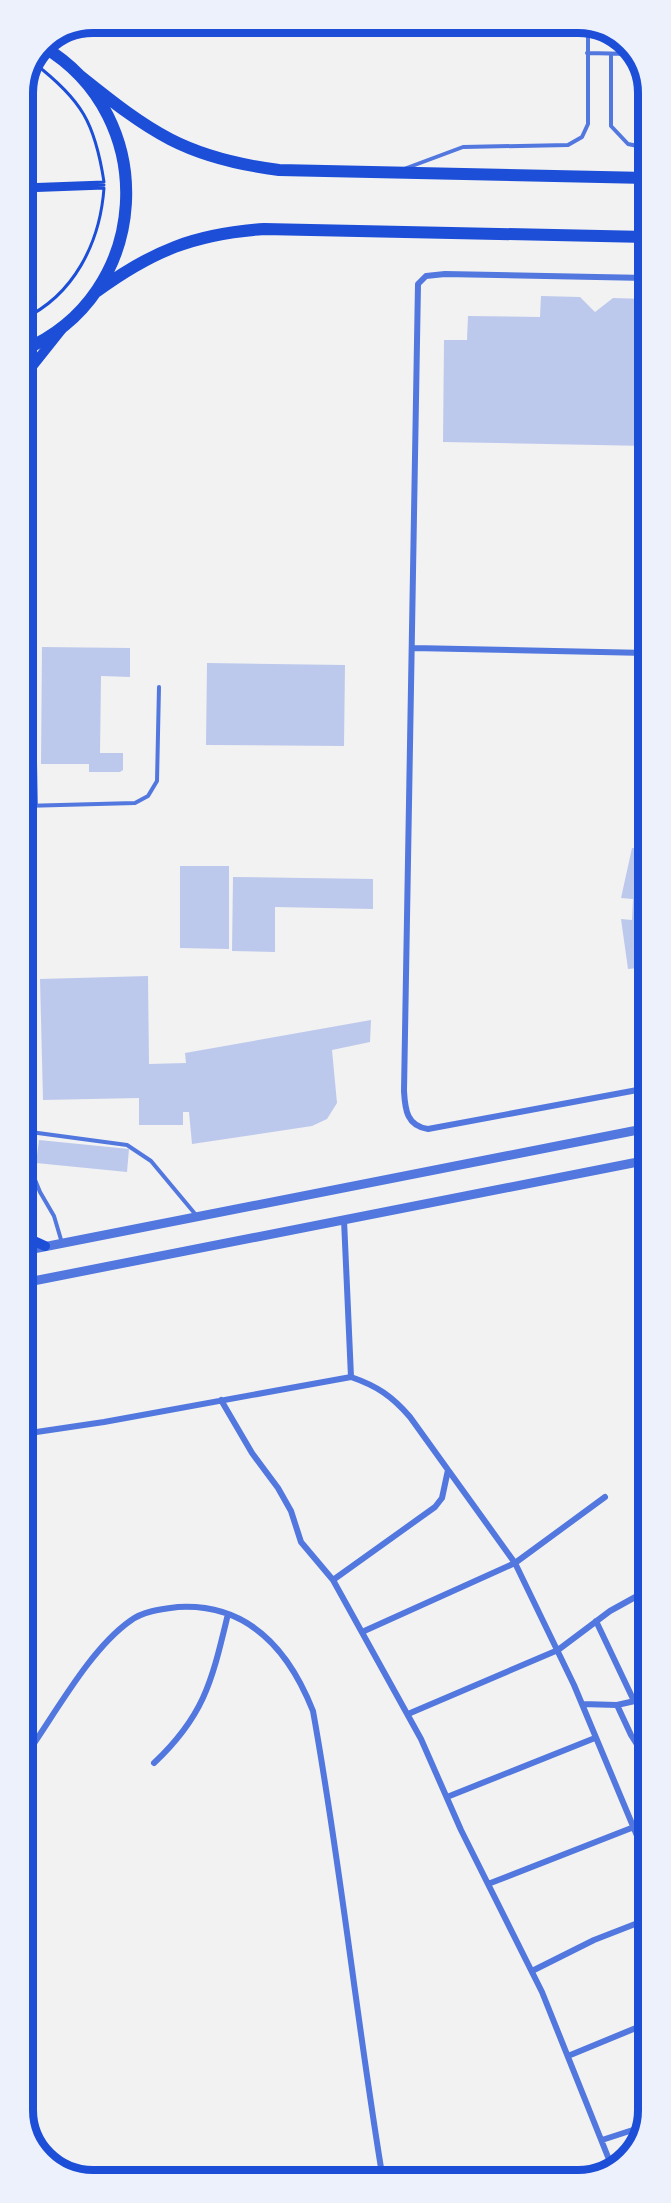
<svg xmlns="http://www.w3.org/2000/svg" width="671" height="2203" font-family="Signika,sans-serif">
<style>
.building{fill:#bdc9ec}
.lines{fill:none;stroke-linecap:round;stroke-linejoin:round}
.path{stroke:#1d4ed8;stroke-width:3}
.service{stroke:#5277de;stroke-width:4}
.minor{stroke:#5277de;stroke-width:6}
.tertiary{stroke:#5277de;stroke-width:9}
.secondary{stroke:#1d4ed8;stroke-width:10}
.primary{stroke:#1d4ed8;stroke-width:12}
.rim{fill:none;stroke:#1d4ed8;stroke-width:8}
</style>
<rect width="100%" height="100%" fill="#f2f2f2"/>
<!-- building -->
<path class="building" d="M541 296 580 297 595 312 613 298 647 299V446L443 442 444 340H467L468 316 540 317Z
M42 647 130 648V677L101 676 100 753H123V770L120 772H89V764H41Z
M207 663 345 665 344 746 206 745Z
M632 848 648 849V969L638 970V968L628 969 621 919 632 920 633 899 621 898Z
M180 866H229V949L180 948Z
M233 877 373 879V909L275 907V952L232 951Z
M148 976 149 1064 186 1063 185 1053 371 1020 370 1042 332 1050 337 1103 327 1119 312 1126 192 1144 189 1112H183V1125H139V1098L43 1100 40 979Z
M39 1140 129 1149 127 1172 36 1163Z"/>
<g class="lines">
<!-- path -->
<path class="path" d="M23 185 104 182C95 123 82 100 34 63
M23 188 104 185
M23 191 104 188C100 243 74 295 23 319"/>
<!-- service -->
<path class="service" d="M587 53 633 54
M611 54V126L628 144 647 148
M404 169 463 147 568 145 582 137 588 124V24
M33 676 36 806
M23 806 135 803 148 796 157 781 159 687
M23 1131 127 1145 151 1161 196 1215
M28 1132 29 1165 40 1192 54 1216 62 1243"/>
<!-- minor -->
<path class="minor" d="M647 278 445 274 426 276 418 284 404 1091C405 1110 407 1126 428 1129L648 1088
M413 648 647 653
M344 1220 351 1377
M221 1400 252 1453 278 1488 291 1511 301 1542 333 1580 421 1739 461 1830 542 1992 612 2167
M23 1434 104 1422 351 1377C377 1386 392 1396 410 1417L515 1563 574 1685 648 1862
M333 1580 435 1507 442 1498 448 1470
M596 1621 634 1701
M362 1632 515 1563 605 1497
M582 1704 617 1705 648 1698
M617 1705 631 1735 648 1762
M408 1714 558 1650 610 1611 648 1590
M24 1758C54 1716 89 1650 130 1621 143 1611 162 1609 178 1607 249 1603 289 1650 313 1711 341 1866 357 2024 383 2180
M154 1763C205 1715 212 1680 228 1614
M447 1797 595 1738
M488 1884 634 1827
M532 1971 594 1940 648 1919
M568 2056 648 2023
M602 2140 642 2127"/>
<!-- tertiary -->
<path class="tertiary" d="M23 1251 648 1128
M23 1283 648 1160"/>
<!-- secondary -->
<path class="secondary" d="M23 378 62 329
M23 1236 45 1246
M23 1285 29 1282"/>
<!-- primary -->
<path class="primary" d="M79 75C150 132 185 158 279 170L647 178
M96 292C152 251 194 234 264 229L647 237
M23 350C152 296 162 116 42 46"/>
</g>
<!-- crop -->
<path d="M0 0H671V2203H0ZM93 33H578A60 60 0 0 1 638 93V2110A60 60 0 0 1 578 2170H93A60 60 0 0 1 33 2110V93A60 60 0 0 1 93 33Z" fill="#edf1fc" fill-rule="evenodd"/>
<path class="rim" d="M93 33H578A60 60 0 0 1 638 93V2110A60 60 0 0 1 578 2170H93A60 60 0 0 1 33 2110V93A60 60 0 0 1 93 33Z"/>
</svg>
